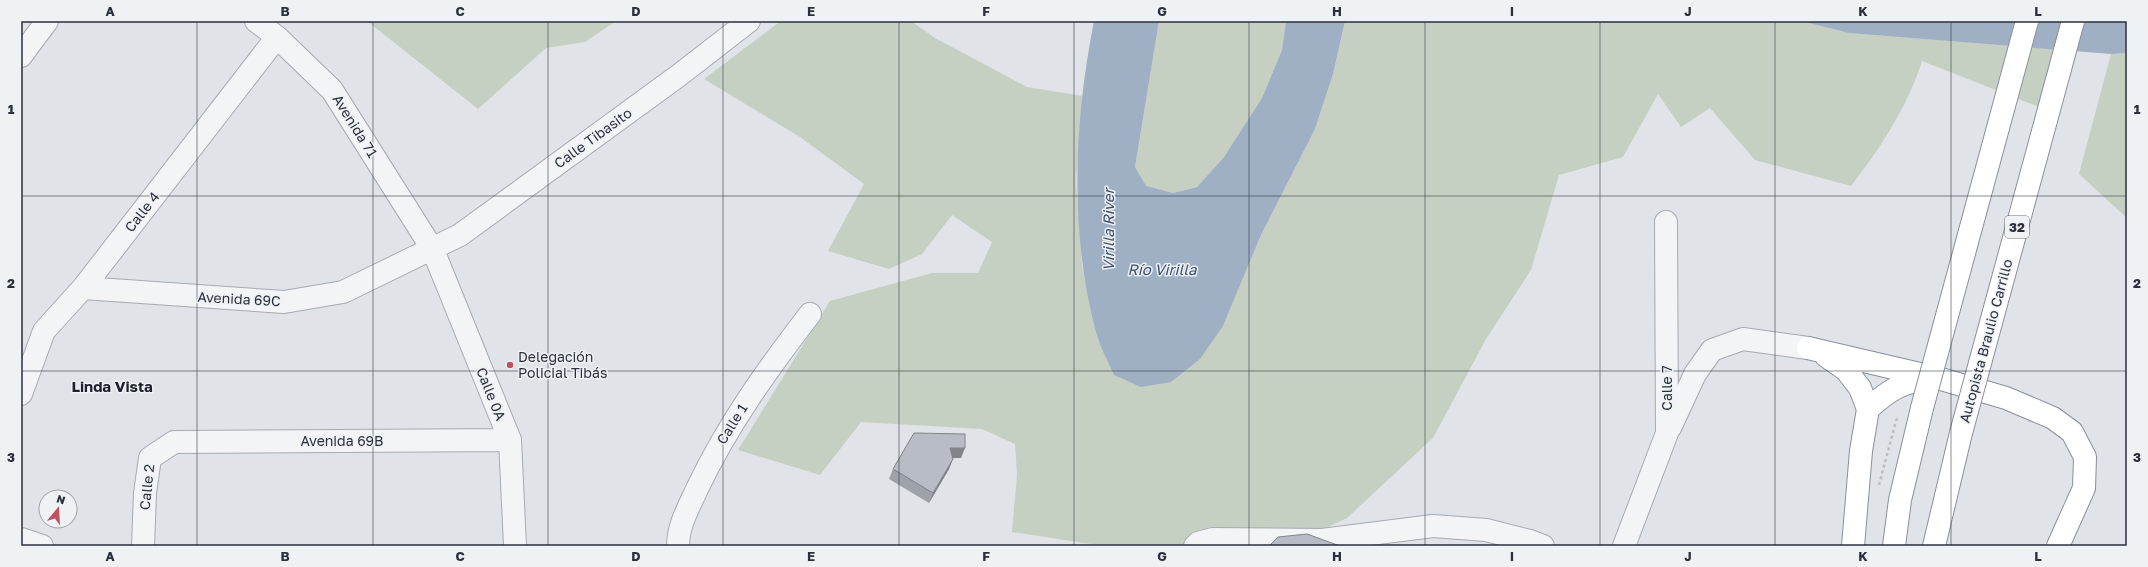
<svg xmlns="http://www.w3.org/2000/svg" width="2148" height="567" font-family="'Golos Text',sans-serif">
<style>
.green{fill:#c5d0c2}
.water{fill:#9fafc4}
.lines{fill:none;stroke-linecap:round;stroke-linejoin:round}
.minor-casing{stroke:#a6aab1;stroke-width:24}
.highway-casing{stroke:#89909c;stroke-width:24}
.path{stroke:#babdc2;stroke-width:2.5;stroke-dasharray:3 3;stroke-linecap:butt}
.minor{stroke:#f2f4f6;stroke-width:22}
.highway{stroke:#fff;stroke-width:22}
.highway-bridge-casing{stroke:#89909c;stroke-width:24;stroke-linecap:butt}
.highway-bridge{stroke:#fff;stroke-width:22}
.wall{fill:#9ea2a9}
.shaded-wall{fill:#818489}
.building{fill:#b8bcc4;stroke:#818489}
.grid{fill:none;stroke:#2a313d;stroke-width:1;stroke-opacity:0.55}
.poi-dot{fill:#bf525f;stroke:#eff2f5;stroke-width:1.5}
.labels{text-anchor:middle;stroke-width:3;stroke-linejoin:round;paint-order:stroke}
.shield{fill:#eff2f5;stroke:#656b74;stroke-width:1}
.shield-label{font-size:13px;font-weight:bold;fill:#2a313d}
.street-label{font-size:14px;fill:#2a313d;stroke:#eff2f5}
.poi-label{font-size:14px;fill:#2a313d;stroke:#eff2f5;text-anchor:start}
.water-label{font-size:15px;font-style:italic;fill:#394e6d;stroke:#eff2f5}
.neighbourhood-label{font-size:15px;font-weight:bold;fill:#1d222e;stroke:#eff2f5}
.neatline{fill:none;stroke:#2a313d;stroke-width:1.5}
.grid-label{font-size:13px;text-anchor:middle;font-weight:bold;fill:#2a313d}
</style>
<rect width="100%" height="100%" fill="#e0e3e7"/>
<!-- green -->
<path class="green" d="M367 21H616L585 42 546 48 478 109Z
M781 21H911L935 38 1027 87 1083 96 1076 181 1082 266 1097 333 1223 326 1261 235 1315 129 1333 74 1345 21H1801L1850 33 2064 50 2047 110 1922 61C1908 106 1880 149 1851 186L1755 160 1710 108 1681 127 1658 94 1623 157 1559 175 1531 270 1486 339 1433 438 1347 518 1287 546H1104L1012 532 1017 475 1015 444 982 429 861 422 820 475 738 450 830 301 932 273H978L992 242 952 215 922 254 889 269 828 251 864 184 800 137 704 79Z
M1159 21H1286L1282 50 1262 98 1224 157 1197 187 1173 193 1145 186 1135 167Z
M2127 53V218L2079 174 2111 54Z"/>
<!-- water -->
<path class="water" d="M1094 21H1159L1135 167 1146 186 1173 193 1197 187 1224 157 1262 98 1282 50 1286 21H1345L1333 74 1315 129 1261 235 1223 326 1200 359 1171 382 1141 387 1114 375C1108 361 1100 347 1096 332 1069 232 1074 123 1094 21Z
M1801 21H2127V53L2111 54 1849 33Z"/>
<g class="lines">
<!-- minor casing -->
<g class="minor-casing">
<path id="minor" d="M256 21 277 37 332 90 433 250 510 440 515 546
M21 56 47 21
M83 288 284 302 343 292 460 235 678 76 749 21
M21 394 44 331 83 288 277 37
M1670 428 1695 374 1712 350 1743 339 1808 348
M21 539 42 546
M143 546 145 493 150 458 174 442 510 440
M678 546C678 525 689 507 697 489 728 424 767 370 810 314
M1195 546 1198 543 1213 539 1322 540 1433 526 1486 530 1530 541 1543 546
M1624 546 1667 433 1666 222"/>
</g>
<!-- highway casing -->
<g class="highway-casing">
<path id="highway" d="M1808 348 1941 379 2006 398 2053 418 2072 432 2085 457 2084 488 2058 546
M1826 356 1846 370 1860 388 1868 409 1861 451 1853 546
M1868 409C1888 391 1902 381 1930 379
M1894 546 1900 500 1922 408
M1934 546 1961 433"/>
</g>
<!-- path -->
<path class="path" d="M1879 485 1896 421 1898 417"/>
<!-- minor -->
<use href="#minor" class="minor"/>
<!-- highway -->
<use href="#highway" class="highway"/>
<!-- highway-bridge casing -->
<g class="highway-bridge-casing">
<path id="highway-bridge" d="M1922 408 2027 21
M1961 433 2073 21"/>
</g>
<!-- highway-bridge -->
<use href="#highway-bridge" class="highway-bridge"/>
</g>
<!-- wall -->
<path class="wall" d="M914 433 961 458H953L949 469 929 503 889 479 893 469Z"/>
<!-- shaded-wall -->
<path class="shaded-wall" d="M950 448H965L961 458H947Z
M953 459 949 469 929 503 933 493Z"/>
<!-- building -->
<path class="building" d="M914 433 965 434V448H950L953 459 933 493 893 469Z
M1307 534 1340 546H1269L1278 537Z"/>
<!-- grid -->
<path class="grid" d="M197 21V546M373 21V546M548 21V546M723 21V546M899 21V546M1074 21V546M1249 21V546M1425 21V546M1600 21V546M1775 21V546M1951 21V546M21 196H2127M21 371H2127"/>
<!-- markers -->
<circle class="poi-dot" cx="510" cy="365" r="4"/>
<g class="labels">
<!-- shield labels -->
<rect class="shield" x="2005" y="216" width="24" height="22" rx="3"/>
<g class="shield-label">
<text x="2017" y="232">32</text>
</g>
<!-- street labels -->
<g class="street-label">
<text transform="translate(355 126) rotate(58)" y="5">Avenida 71</text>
<text transform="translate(593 138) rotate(-36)" y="5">Calle Tibasito</text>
<text transform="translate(142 212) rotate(-52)" y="5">Calle 4</text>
<text transform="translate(239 299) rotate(3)" y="5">Avenida 69C</text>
<text transform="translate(1986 341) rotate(-75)" y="5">Autopista Braulio Carrillo</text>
<text transform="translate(1667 388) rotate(-90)" y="5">Calle 7</text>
<text transform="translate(491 394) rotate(68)" y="5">Calle 0A</text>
<text transform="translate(732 424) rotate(-58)" y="5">Calle 1</text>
<text x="342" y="446">Avenida 69B</text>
<text transform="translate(147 487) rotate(-84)" y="5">Calle 2</text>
</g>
<!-- poi labels -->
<g class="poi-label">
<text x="518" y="362">Delegación<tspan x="518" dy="16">Policial Tibás</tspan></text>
</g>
<!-- water labels -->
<g class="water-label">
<text transform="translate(1109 230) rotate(-90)" y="5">Virilla River</text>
<text x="1162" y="275">Río Virilla</text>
</g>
<!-- neighbourhood labels -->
<g class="neighbourhood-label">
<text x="112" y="392">Linda Vista</text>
</g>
</g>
<!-- border -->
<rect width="2148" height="567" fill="none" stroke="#eff2f5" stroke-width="44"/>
<!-- north arrow -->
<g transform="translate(58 509) rotate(18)"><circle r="19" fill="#eff2f5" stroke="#a0a5ab"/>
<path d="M0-3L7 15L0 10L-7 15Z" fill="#bf525f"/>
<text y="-6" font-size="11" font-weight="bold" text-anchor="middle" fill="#2a313d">N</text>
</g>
<rect x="22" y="22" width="2104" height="523" class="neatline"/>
<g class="grid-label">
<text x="110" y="16">A</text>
<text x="285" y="16">B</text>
<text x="460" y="16">C</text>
<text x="636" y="16">D</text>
<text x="811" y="16">E</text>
<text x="986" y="16">F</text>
<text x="1162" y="16">G</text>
<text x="1337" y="16">H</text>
<text x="1512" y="16">I</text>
<text x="1688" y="16">J</text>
<text x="1863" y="16">K</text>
<text x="2038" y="16">L</text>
<text x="11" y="114">1</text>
<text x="2137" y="114">1</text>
<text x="11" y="288">2</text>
<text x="2137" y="288">2</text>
<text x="11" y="462">3</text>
<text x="2137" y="462">3</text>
<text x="110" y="561">A</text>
<text x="285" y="561">B</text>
<text x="460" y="561">C</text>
<text x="636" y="561">D</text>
<text x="811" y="561">E</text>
<text x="986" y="561">F</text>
<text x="1162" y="561">G</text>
<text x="1337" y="561">H</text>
<text x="1512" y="561">I</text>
<text x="1688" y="561">J</text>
<text x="1863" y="561">K</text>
<text x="2038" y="561">L</text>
</g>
</svg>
